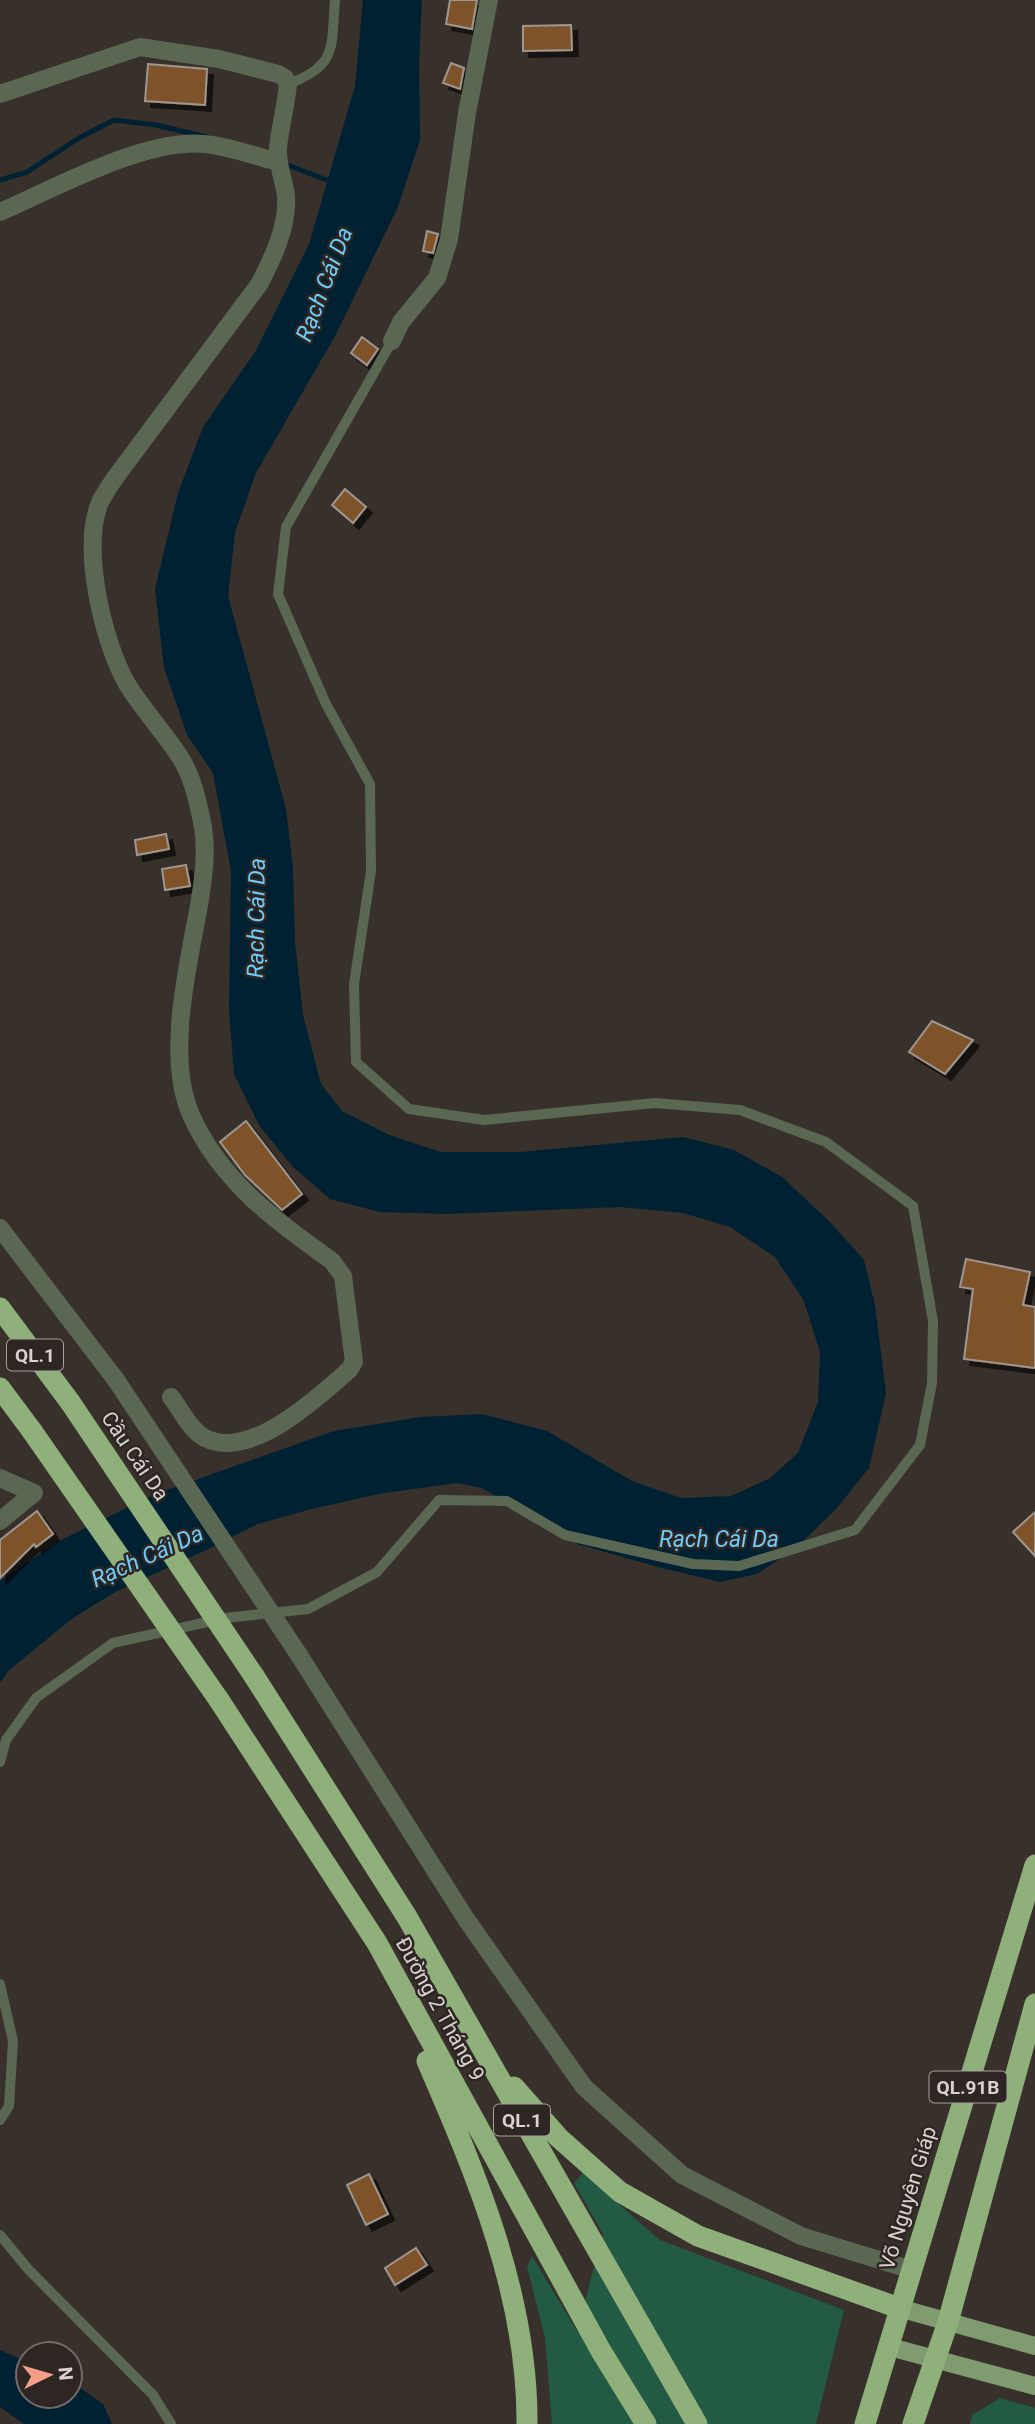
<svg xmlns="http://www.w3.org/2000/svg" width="1035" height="2424" font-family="Roboto,sans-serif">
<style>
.green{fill:#235a44}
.water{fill:#002131}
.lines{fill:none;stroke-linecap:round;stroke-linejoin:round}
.stream{stroke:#002131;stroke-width:5}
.building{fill:#7f532a;stroke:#9f968f;stroke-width:2;filter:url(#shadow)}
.lane{stroke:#5a6752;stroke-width:10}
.street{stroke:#5a6752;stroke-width:18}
.primary{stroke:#809b70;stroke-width:18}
.highway{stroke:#8fb07b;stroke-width:21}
.street-bridge{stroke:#5a6752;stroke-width:18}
.highway-bridge{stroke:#8fb07b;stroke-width:21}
.labels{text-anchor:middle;stroke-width:5;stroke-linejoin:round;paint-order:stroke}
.shield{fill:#2e2622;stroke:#a69f9c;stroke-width:2}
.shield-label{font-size:19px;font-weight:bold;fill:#d9d3d0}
.street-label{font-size:21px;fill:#d9d3d0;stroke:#2e2622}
.water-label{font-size:23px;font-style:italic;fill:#6dccfb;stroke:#2e2622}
</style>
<defs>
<filter id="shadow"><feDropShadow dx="6" dy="6" stdDeviation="0" flood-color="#0009"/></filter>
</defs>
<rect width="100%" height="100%" fill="#38302b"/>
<!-- green -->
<path class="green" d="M583 2173 660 2240 844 2310 816 2424H552L545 2338 527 2267 532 2256 577 2331 603 2234 574 2183Z
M1000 2398 1035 2408V2424H970L972 2415Z"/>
<!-- water -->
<path class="water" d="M363 0H422L419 61 420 140 398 207 335 336 256 473 235 532 228 596 286 809 293 868 295 942 303 1015 321 1084 342 1111 389 1135 441 1152H521L683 1137 734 1150 782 1177 829 1221 864 1260 875 1305 886 1393 869 1468 836 1509 796 1548 757 1574 720 1582 658 1567 577 1544 482 1488 457 1483 378 1494 308 1510 258 1524 204 1551 117 1591 73 1618 8 1671 0 1683V1581L59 1541 153 1495 334 1431 421 1417 482 1414 547 1431 632 1481 681 1498 731 1496 770 1478 798 1453 818 1402 820 1352 804 1301 775 1257 730 1227 683 1213 620 1207 447 1214 380 1212 330 1199 292 1166 259 1125 234 1074 229 1011 231 871 213 773 187 735 164 667 155 589 178 493 203 427 255 352 309 244 355 86Z
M0 2350 28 2362V2396H70V2381L103 2404 112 2424H24L0 2407Z"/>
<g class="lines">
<!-- stream -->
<path class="stream" d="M282 163 332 182
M0 180 27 172 79 138 114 120 156 125 207 137"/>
</g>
<!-- building -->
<path class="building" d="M450 0H477L472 29 446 24Z
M571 25 572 50 523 51V26Z
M451 63 464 68 460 89 443 83Z
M148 64 207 69 205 105 145 101Z
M427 231 438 234 433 253 423 251Z
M362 337 378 349 367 365 351 353Z
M345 489 366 507 353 523 332 505Z
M166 834 169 849 137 855 135 840Z
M186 865 190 886 165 890 162 869Z
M932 1021 973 1040 945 1074 909 1052Z
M246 1121 302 1194 282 1210 245 1175 220 1142Z
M966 1259 1030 1272 1023 1305 1035 1307V1368L964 1359 973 1289 960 1287Z
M37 1511 53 1534 36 1547 34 1544 0 1578V1540Z
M1035 1512V1556L1013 1532Z
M369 2174 388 2214 366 2225 347 2185Z
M416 2248 427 2265 395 2285 385 2268Z"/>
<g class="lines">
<!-- lane -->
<path class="lane" d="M288 84C338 66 331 47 335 0
M0 1762 6 1740 36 1698 113 1643 225 1618 308 1609 377 1572 439 1500 507 1501 565 1535 693 1564 739 1566 855 1530 920 1445 932 1383 933 1321 913 1206 826 1142 740 1110 655 1103 484 1120 409 1109 356 1062 354 984 371 871 370 784 326 704 278 594 286 527 392 341
M0 1984 13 2041 9 2106 0 2120
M0 2235 28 2269 153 2395 171 2424"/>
<!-- street -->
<path class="street" d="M0 94 140 47 219 59 278 74 285 78 288 84C286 106 280 127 278 148 277 166 284 179 286 196 288 227 273 257 260 283L115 478C110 485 105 493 101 500 80 546 103 642 127 684 143 710 164 732 180 757 192 775 198 801 202 822 208 851 203 883 198 911 187 970 166 1058 191 1115 220 1180 275 1221 332 1261L343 1276 354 1362 349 1370C318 1397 251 1461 205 1438 190 1430 181 1410 171 1397
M0 212C55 188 146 138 204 144 229 146 254 156 278 162
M392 341 401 322 437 278 449 239 467 113 489 0
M0 1228 116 1380
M0 1478 34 1493 0 1521
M299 1655 466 1919 584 2087 682 2175 801 2236 912 2270"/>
<!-- primary -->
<path class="primary" d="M899 2308 1035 2346
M890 2347 1035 2386"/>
<!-- highway -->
<path class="highway" d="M0 1308 70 1402
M0 1388 32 1431
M254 1676 407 1917 697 2424
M219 1700 377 1943 601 2351 646 2424
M427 2061C477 2176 528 2297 527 2424
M514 2087 559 2138 620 2192 698 2236 899 2308
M865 2424 1035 1865
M913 2424 948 2322 1035 2004"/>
<!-- street-bridge -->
<path class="street-bridge" d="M116 1380 299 1655"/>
<!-- highway-bridge -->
<path class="highway-bridge" d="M70 1402 254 1676
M32 1431 219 1700"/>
</g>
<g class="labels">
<!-- shield labels -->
<g class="shield">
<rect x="7" y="1339.5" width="56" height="31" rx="5"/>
<rect x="929.5" y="2071.5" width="77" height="31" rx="5"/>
<rect x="494" y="2104.5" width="56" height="31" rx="5"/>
</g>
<g class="shield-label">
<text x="35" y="1362">QL.1</text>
<text x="968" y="2094">QL.91B</text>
<text x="522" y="2127">QL.1</text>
</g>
<!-- street labels -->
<g class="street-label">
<text transform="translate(135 1456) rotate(56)" y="7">Cầu Cái Da</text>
<text transform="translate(440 2009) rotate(61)" y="7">Đường 2 Tháng 9</text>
<text transform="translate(908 2198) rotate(-73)" y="7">Võ Nguyên Giáp</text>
</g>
<!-- water labels -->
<g class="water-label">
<text transform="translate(324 284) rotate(-69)" y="8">Rạch Cái Da</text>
<text transform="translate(256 918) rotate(-89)" y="8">Rạch Cái Da</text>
<text x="719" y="1547">Rạch Cái Da</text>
<text transform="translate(147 1556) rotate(-24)" y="8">Rạch Cái Da</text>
</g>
</g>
<!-- north arrow -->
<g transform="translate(49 2375) rotate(85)"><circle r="33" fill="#2e2622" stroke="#726b68" stroke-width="2"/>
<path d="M0-5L12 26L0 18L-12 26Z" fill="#f49e8a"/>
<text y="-10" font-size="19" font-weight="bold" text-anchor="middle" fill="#d9d3d0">N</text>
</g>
</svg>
